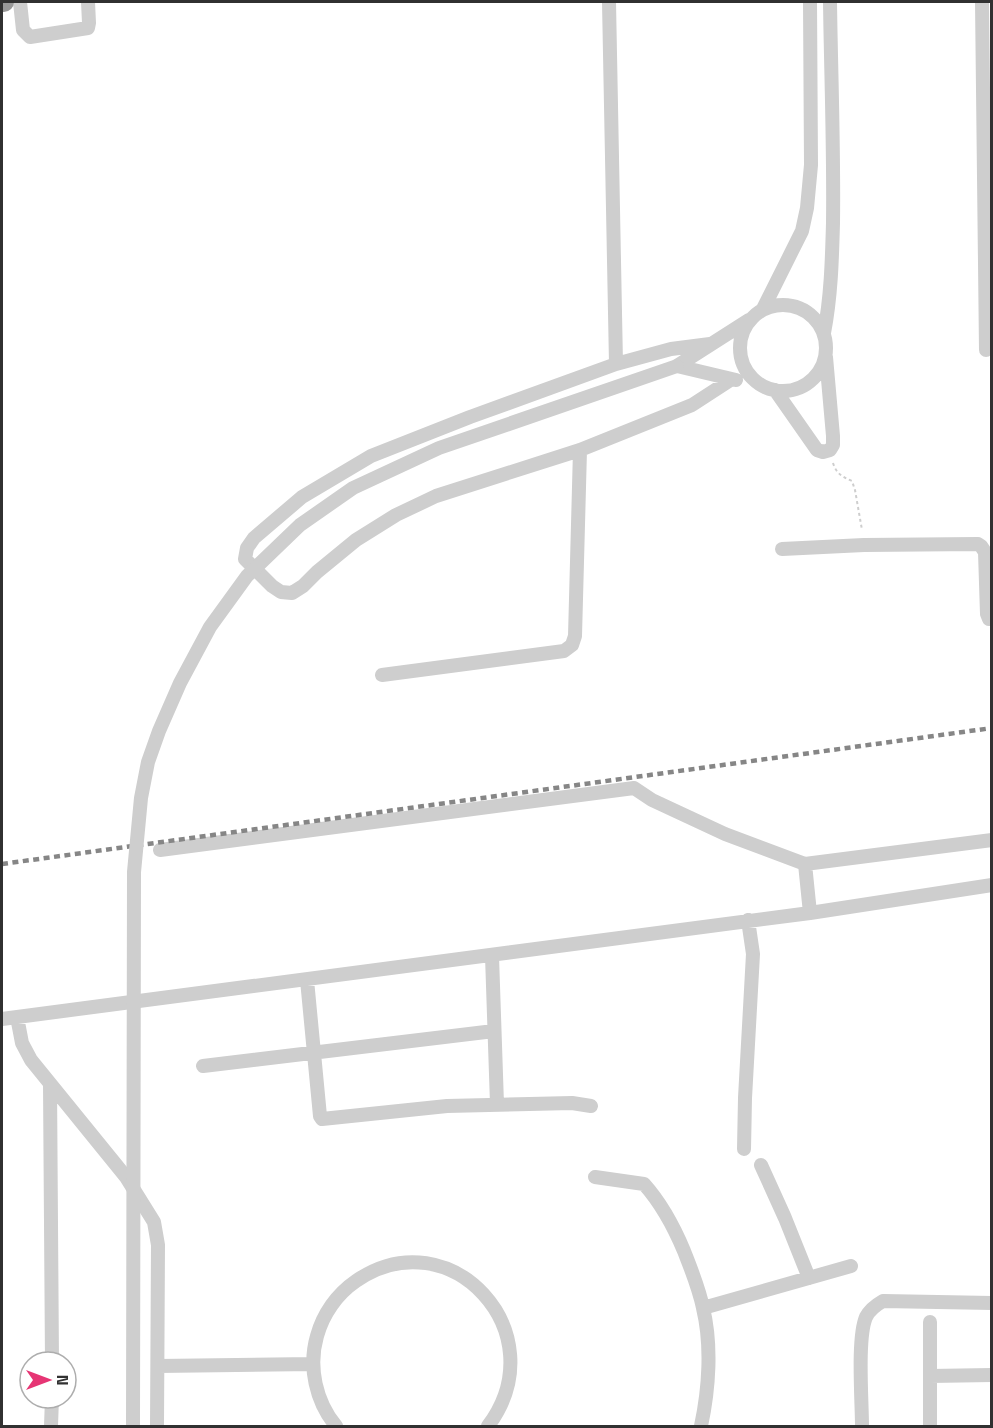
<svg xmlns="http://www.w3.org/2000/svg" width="993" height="1428" font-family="'Space Grotesk',sans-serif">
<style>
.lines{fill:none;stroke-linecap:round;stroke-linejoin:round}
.path{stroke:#cecece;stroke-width:2;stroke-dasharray:3 3;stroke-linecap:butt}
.minor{stroke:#cecece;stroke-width:14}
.highway{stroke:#989898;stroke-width:20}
.rail{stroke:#868686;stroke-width:4.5;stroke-dasharray:6 4.5;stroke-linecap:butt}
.minor-bridge{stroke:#cecece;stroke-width:14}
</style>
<rect width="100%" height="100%" fill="#fff"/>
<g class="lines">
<!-- path -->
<path class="path" d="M833 463C836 473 842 477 852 481L855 490 862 530"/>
<!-- minor -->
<path class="minor" d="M20 2 23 30 30 37 88 28 89 23 88 2
M609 2 616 364
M982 2 986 350
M740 348a43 43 0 1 1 86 0a43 43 0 1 1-86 0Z
M763 309 802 231 807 208 811 165 810 2
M824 333C831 297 832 260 833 223 834 149 831 75 830 2
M710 344 671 349 616 364 470 417 371 456 302 497 254 538 247 548 245 559 272 586 281 592 292 593 303 586 317 572 356 540 396 515 436 496 580 450 692 405 732 379
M677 366 736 380
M677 366 749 320
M775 390 817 450 823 452 830 450 833 445V436L826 357
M782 549 864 545 978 544 981 546 985 552 987 614 989 619H992
M382 675 564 651 572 645 575 636 580 450
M160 850 634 788 652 800 725 834 805 864 992 840
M805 864 810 913
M492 956 497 1104
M307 980 320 1116 322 1119 447 1106 572 1103 591 1106
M17 1017 22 1043 31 1060 126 1177 154 1222 158 1245 157 1426
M2 1019 810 913 992 885
M203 1066 494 1031
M50 1084 52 1362
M744 1149 745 1098 753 954 748 920
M761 1165 785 1218 809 1278
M595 1177 644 1184C661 1203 674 1227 684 1251 691 1269 699 1288 703 1308 712 1345 709 1389 701 1426
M703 1308 851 1266
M930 1322V1426
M158 1366 313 1364
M930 1376 992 1375
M51 1426 52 1398
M336 1426C316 1402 308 1367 317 1336 323 1314 337 1294 356 1281 450 1216 558 1333 488 1426
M862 1426C862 1401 857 1338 866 1317 870 1309 876 1305 883 1301L992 1303"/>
<!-- highway -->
<path class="highway" d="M2 2H4"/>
<!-- rail -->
<path class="rail" d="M2 864 992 728"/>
<!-- minor-bridge -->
<path class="minor-bridge" d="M133 1426 134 872 141 798 148 762 159 731 180 683 210 627 247 576 300 525 353 488 439 448 677 366"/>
</g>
<!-- border -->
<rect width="993" height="1428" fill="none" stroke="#313131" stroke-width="6"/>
<!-- north arrow -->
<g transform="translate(48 1380) rotate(90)"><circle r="28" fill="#ffffff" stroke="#adadad" stroke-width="1.5"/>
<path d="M0-4.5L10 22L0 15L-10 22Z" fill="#e63574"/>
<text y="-9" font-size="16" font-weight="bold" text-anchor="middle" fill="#313131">N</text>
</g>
</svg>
